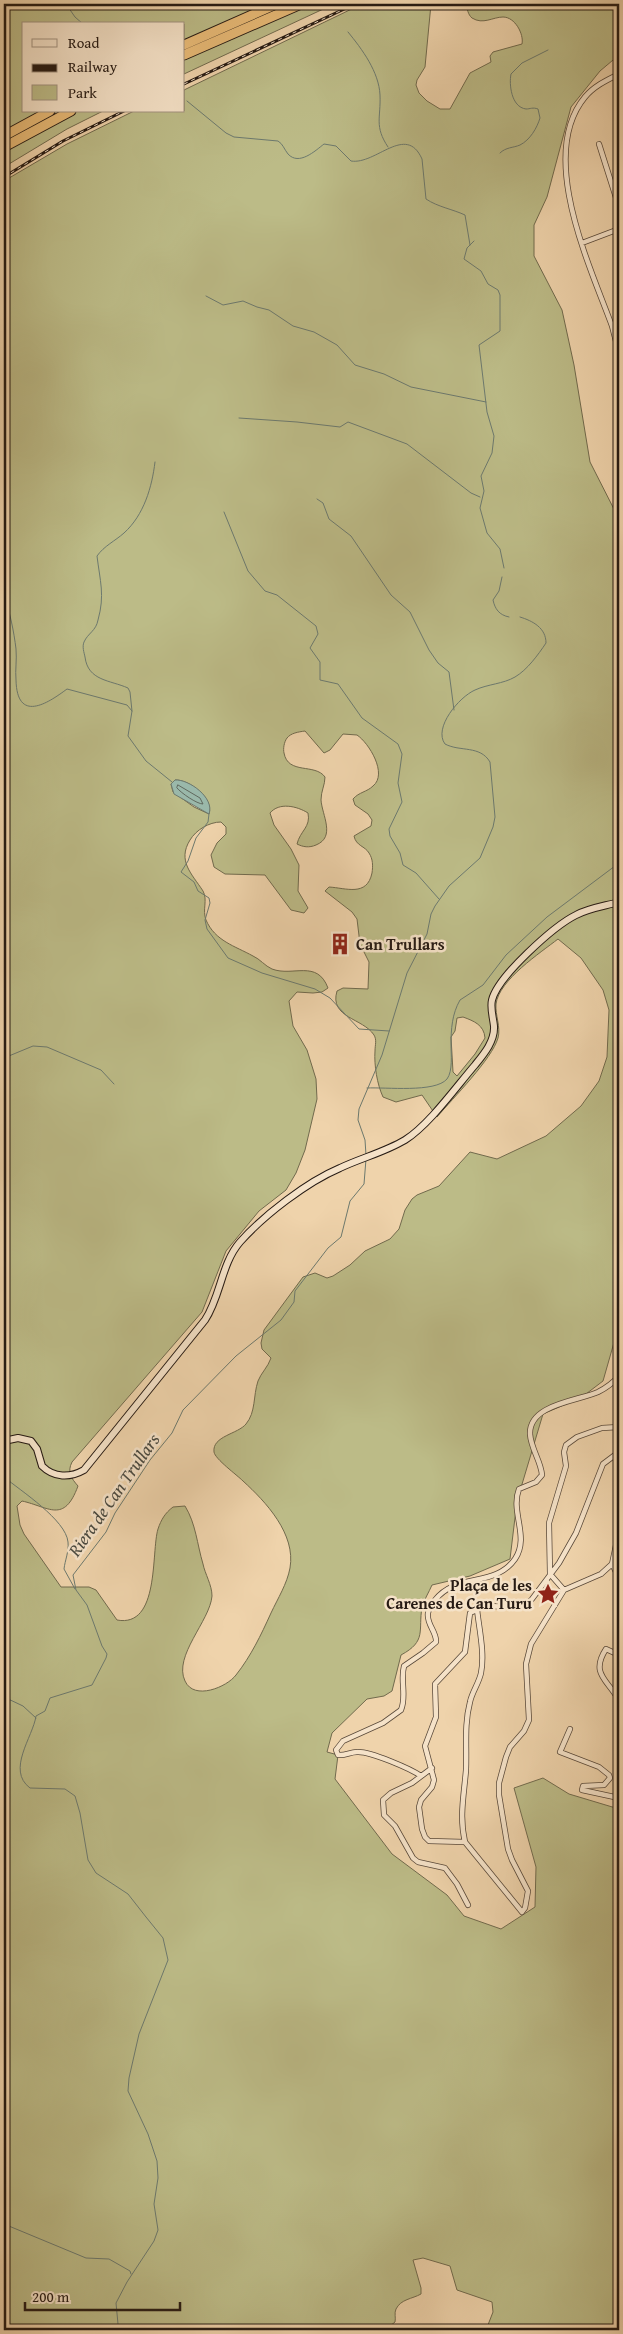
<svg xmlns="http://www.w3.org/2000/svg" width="623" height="2334" font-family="'Gentium Book Plus',serif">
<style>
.green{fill:#bcbb87;stroke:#716a4d;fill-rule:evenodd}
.water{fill:#9ab8aa;stroke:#6c796e}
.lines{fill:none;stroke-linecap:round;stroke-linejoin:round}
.shore{stroke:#60695e;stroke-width:1}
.stream{stroke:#6c796e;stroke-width:1}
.street-casing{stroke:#584839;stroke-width:6}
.secondary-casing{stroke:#261a13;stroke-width:8}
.highway-casing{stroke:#261a13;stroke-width:11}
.street{stroke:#f5e2c8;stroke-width:4.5}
.secondary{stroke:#f5e2c8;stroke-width:6}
.highway{stroke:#e8ba76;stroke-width:9}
.rail-casing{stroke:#261a13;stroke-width:3}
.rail{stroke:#f5e2c8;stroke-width:1;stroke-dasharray:4;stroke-linecap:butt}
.labels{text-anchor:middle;stroke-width:5;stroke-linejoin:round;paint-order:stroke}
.poi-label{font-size:16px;font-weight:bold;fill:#261a13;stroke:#f5e2c8;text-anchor:start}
.water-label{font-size:18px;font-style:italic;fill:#494940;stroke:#f5e2c8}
</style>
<rect width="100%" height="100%" fill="#efd3ab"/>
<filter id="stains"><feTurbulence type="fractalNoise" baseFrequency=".004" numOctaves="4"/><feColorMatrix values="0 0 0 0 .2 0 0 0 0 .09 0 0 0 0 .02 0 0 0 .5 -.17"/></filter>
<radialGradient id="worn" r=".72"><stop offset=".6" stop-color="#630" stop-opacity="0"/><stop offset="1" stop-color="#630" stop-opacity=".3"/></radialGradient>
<!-- green -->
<path class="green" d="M4 4H334L184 74V24H24V111H103L67 129 4 167Z
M362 4H431L425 67 417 80 416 85 419 93 427 101 440 109H450L470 73 491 62 490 56 493 52 522 44C524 34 515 17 503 17 493 17 483 25 472 18 468 15 467 8 466 4H619V55L600 71 571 107 547 197 534 225V256L562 310 574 365 590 462 619 519V1290L615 1339 603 1381 582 1397 543 1414 517 1501 510 1559 470 1576 432 1585C429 1592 424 1600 422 1607 418 1631 427 1641 401 1655L392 1691 384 1696 367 1699 332 1733 327 1752 338 1755 335 1779 392 1854 447 1895 464 1916 501 1929 535 1907 536 1867 514 1788 543 1778 569 1794 619 1809V2330H486L493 2312 492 2302 457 2290 450 2266 423 2258 413 2260 421 2288V2294C412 2299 401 2299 396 2309 394 2313 396 2318 395 2322L385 2330H4V181L67 144 134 111H184V90ZM305 731 324 753 330 750 343 734 357 735C369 743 388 774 373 786 367 792 359 792 353 799L355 805 368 814 372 820 371 826 354 836C356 846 365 846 369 853 373 859 373 866 372 873 367 897 346 888 329 887L325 891 352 912 357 919 360 944 369 962 368 989 343 988 337 991C329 1018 363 1018 374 1035 377 1040 375 1045 375 1051 374 1065 377 1084 383 1097L396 1102 422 1095 437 1117C453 1098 492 1059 498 1038 501 1027 495 1015 496 1004 499 980 540 953 558 939L581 958 603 990 609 1010 607 1057 599 1081 581 1106 546 1136 497 1159 470 1152 439 1186 417 1195 412 1199 405 1210 399 1229 390 1239 365 1251 350 1265 333 1276 327 1278 315 1273 303 1277 264 1330 261 1343 262 1349 271 1358C268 1367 261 1373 258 1381 253 1396 256 1412 246 1424 238 1434 212 1436 214 1452 215 1459 237 1475 243 1481 266 1502 296 1534 290 1568 287 1584 278 1598 271 1613 261 1635 251 1656 236 1675 227 1687 194 1701 185 1681 173 1656 210 1621 212 1596 212 1585 205 1574 203 1564 197 1544 196 1524 185 1506L173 1507C165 1513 161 1520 158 1529 151 1552 160 1628 117 1620L96 1590 89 1587H61L24 1534 20 1525 17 1506 22 1501C49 1507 64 1524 78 1486 71 1478 67 1472 72 1462L202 1312 226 1251 259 1211 286 1190 296 1173 305 1150 317 1099 316 1079 307 1050 293 1026 289 1001 297 992 313 993 322 992 328 988C317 959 293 977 272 969 265 966 260 959 253 956 235 946 215 941 206 920 202 910 208 900 203 891 192 874 177 861 190 840 196 830 209 822 221 822L226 827V834L217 843 211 855 214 867 225 874 265 875 291 910 304 913 308 908 298 891 299 865 291 849 274 825 270 813C279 802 297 806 308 813 311 827 300 831 297 844 303 847 309 848 316 845 336 837 322 815 321 800 321 791 325 785 325 777 315 763 288 775 284 753 283 749 284 742 287 738 291 733 298 732 305 731ZM175 780C188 779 214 798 209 814L194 807 173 792 171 784ZM463 1017C474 1021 484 1025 485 1038L475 1054 457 1076 453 1072 451 1037 455 1031 457 1018Z"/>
<!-- water -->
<path class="water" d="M175 780C189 779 215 798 209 814L174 794 171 784Z"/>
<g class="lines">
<!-- shore -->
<path class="shore" d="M178 785 200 798 203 804C197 804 181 793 177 788Z"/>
<!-- stream -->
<path class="stream" d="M66 4 75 17 83 24
M348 32C362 49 379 72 380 95 381 118 374 126 388 147
M187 101 226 133 234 137 278 141C283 144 284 149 288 154 299 166 315 151 324 144L336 146 351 161C376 165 406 123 422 159L426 199C438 207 452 209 465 215L470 245
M500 153C506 147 513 148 520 145 530 140 537 128 540 118L538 109C533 107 530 109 526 109 511 107 509 84 511 74L522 63 548 50
M474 241 467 248 464 259 481 271 488 284 498 290 500 295V331L479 345 487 412 494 436 492 453 481 476 484 491 480 508 487 533 500 549 504 568
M206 296 223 305 243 301 257 307 269 310 293 326 314 332 337 345 355 365 384 374 411 387 486 402
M239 418 297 422 340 427 348 422 407 444 471 493 480 497
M317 499 323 503 329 519 351 536 391 595 410 612 429 650 438 663 449 672 454 710
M4 510V516
M224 512 248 571 265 591 277 595 316 626 318 634 310 648 320 662V680L338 684 362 718 398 744 402 754 398 783 402 802 389 829 390 836 400 853 403 865 416 873 439 899
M4 559 6 565 4 573
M502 577 499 591 493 600C495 609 499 615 509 617
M4 596C10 612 14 632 16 649 17 660 15 670 16 680 17 723 47 704 67 689L127 705 132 711 128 736 146 761 172 782
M132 711 130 692 128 688C110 680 88 681 85 657 84 652 82 647 84 642 88 633 96 631 98 620 105 595 100 581 97 556 104 546 115 541 124 533 144 515 152 487 155 462
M209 814 208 822 196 838 188 861 181 872 194 882 198 891 209 898 210 903 205 920 207 929 228 958 262 973 315 989 330 998 359 1029 389 1031
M4 1058 33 1046 47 1047 101 1070 114 1084
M367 1088C386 1087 435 1093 447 1079 453 1071 451 1054 451 1045 451 1029 452 1014 460 1000L483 985 506 955 547 917 619 863
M366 1155 365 1140 358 1120 359 1109 382 1055 407 973 427 934 431 914 435 906 449 886 480 858 493 827 495 817 490 762C480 745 460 752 445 744 433 728 459 697 475 690 488 684 503 684 515 677 527 670 538 655 546 643 546 628 533 621 520 617
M4 1427 7 1438
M4 1459 6 1444
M4 1477C21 1491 66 1520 68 1542 69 1552 65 1560 64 1569L75 1589
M4 1697 23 1706 36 1718
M4 2224 86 2258 109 2259 130 2271 131 2274
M122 2330 118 2324 116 2303 127 2282 154 2241 158 2230 154 2204 158 2178 157 2161 148 2134 128 2091 129 2078 139 2034 168 1960 163 1938 146 1917 128 1894 96 1873 88 1860 80 1813 75 1796 65 1789 30 1788C6 1770 33 1737 36 1716L45 1711 50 1698 92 1685 106 1658 107 1654 102 1646 87 1605 76 1590 73 1575 106 1532 115 1513 150 1460 172 1433 183 1410 236 1356 281 1320 294 1302 295 1291 328 1248 341 1237 350 1201 364 1184 366 1159"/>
<!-- street casing -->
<g class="street-casing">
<path id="street" d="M619 74C607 80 594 86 585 97 537 155 590 266 612 326L619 329
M599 144 619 207
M582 243 619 229
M612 326 619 353
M612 1564 619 1578
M550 1574 549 1523 566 1466 564 1452 566 1445 577 1437 602 1428 619 1427
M550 1574 564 1590
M477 1609C479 1629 485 1653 481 1673 479 1683 472 1692 470 1702 464 1725 467 1746 466 1770 464 1795 459 1817 465 1842L522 1912 525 1908 528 1891 512 1860 508 1849 499 1795V1783L506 1757 510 1747 524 1731 529 1720 526 1664 531 1644 564 1590 601 1574 612 1564 619 1531
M618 1614 619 1613
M619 1655 606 1649C589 1675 610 1681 619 1701
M570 1729 560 1752 599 1767 609 1775 610 1778 604 1785 583 1786 582 1790 619 1798
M432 1768 412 1783 391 1793 383 1800 384 1815 395 1826 413 1858 418 1862 445 1868 457 1884 468 1905
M421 1776C411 1769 370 1751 357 1752 350 1752 345 1756 338 1755L336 1750 343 1741 383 1723 401 1710C407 1696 400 1681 404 1666L423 1653 436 1642C437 1632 426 1624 428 1613 429 1608 432 1604 435 1600 457 1572 495 1588 515 1559 530 1537 510 1512 519 1489L536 1482 542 1475C541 1461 531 1449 530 1434 529 1404 578 1401 598 1392 606 1388 613 1383 619 1376
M465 1842 429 1841 425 1837 422 1829 419 1807 421 1800 432 1787 434 1780 425 1746 436 1717 435 1684 465 1652 470 1613 485 1606 520 1607 527 1604 532 1599 559 1563 576 1533 603 1464 619 1452"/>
</g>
<!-- secondary casing -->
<g class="secondary-casing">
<path id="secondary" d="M4 1441 18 1438 31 1441 37 1449 42 1466C54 1478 70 1478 84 1470L205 1320C221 1296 221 1264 240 1242 264 1215 307 1182 340 1168 361 1158 385 1152 405 1140 429 1125 456 1087 475 1065 484 1054 495 1041 494 1026 493 1017 490 1008 492 1000 498 976 554 926 576 915 589 908 605 906 619 902"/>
</g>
<!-- highway casing -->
<g class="highway-casing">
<path id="highway" d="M184 45 277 4
M184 55 301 4
M4 136 50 111
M4 147 71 111"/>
</g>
<!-- street -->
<use href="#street" class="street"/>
<!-- secondary -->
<use href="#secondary" class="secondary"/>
<!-- highway -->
<use href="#highway" class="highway"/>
<!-- rail casing -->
<g class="rail-casing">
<path id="rail" d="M184 84 355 4
M4 177 63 141 124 111"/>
</g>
<!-- rail -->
<use href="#rail" class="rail"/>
</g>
<!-- icons -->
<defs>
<g id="building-bare" transform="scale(1.725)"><path d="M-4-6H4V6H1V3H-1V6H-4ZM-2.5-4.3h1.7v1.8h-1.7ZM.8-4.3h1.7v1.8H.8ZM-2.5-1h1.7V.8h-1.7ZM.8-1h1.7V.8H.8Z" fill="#8f2418" stroke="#f5e2c8" stroke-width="2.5" paint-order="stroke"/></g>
<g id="sight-bare" transform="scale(1.725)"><path d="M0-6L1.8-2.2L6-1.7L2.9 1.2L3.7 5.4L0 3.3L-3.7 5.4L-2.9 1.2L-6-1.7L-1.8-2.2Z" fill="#8f2418" stroke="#f5e2c8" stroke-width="2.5" paint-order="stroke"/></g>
</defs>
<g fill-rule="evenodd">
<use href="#building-bare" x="340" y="944"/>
<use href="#sight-bare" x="548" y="1594"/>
</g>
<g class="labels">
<!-- poi labels -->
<g class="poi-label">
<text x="356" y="950">Can Trullars</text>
<text x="532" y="1591" text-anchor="end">Plaça de les<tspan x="532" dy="18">Carenes de Can Turu</tspan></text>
</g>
<!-- water labels -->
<g class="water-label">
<text transform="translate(114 1495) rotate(-55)" y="6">Riera de Can Trullars</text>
</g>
</g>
<!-- margin -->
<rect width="623" height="2334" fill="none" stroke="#efd3ab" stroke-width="20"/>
<rect x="5" y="5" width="613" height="2324" fill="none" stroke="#261a13" stroke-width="2.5"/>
<rect x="10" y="10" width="603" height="2314" fill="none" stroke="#261a13"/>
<!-- legend -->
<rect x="22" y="22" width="162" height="90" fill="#f5e2c8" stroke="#a29280"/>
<rect x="32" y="39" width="25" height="8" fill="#f5e2c8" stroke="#a29280"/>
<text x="68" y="48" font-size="15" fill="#261a13">Road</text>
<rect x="32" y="64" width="25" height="8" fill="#261a13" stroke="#a29280"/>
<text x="68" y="72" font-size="15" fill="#261a13">Railway</text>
<rect x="32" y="85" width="25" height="15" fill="#bcbb87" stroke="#a29280"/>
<text x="68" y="98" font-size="15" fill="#261a13">Park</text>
<!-- scale -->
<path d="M25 2302v8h155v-8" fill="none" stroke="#261a13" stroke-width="2.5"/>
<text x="32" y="2302" font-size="15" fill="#261a13" stroke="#f5e2c8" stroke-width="4" paint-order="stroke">200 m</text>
<rect width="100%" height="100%" filter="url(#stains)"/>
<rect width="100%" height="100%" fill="url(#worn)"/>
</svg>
